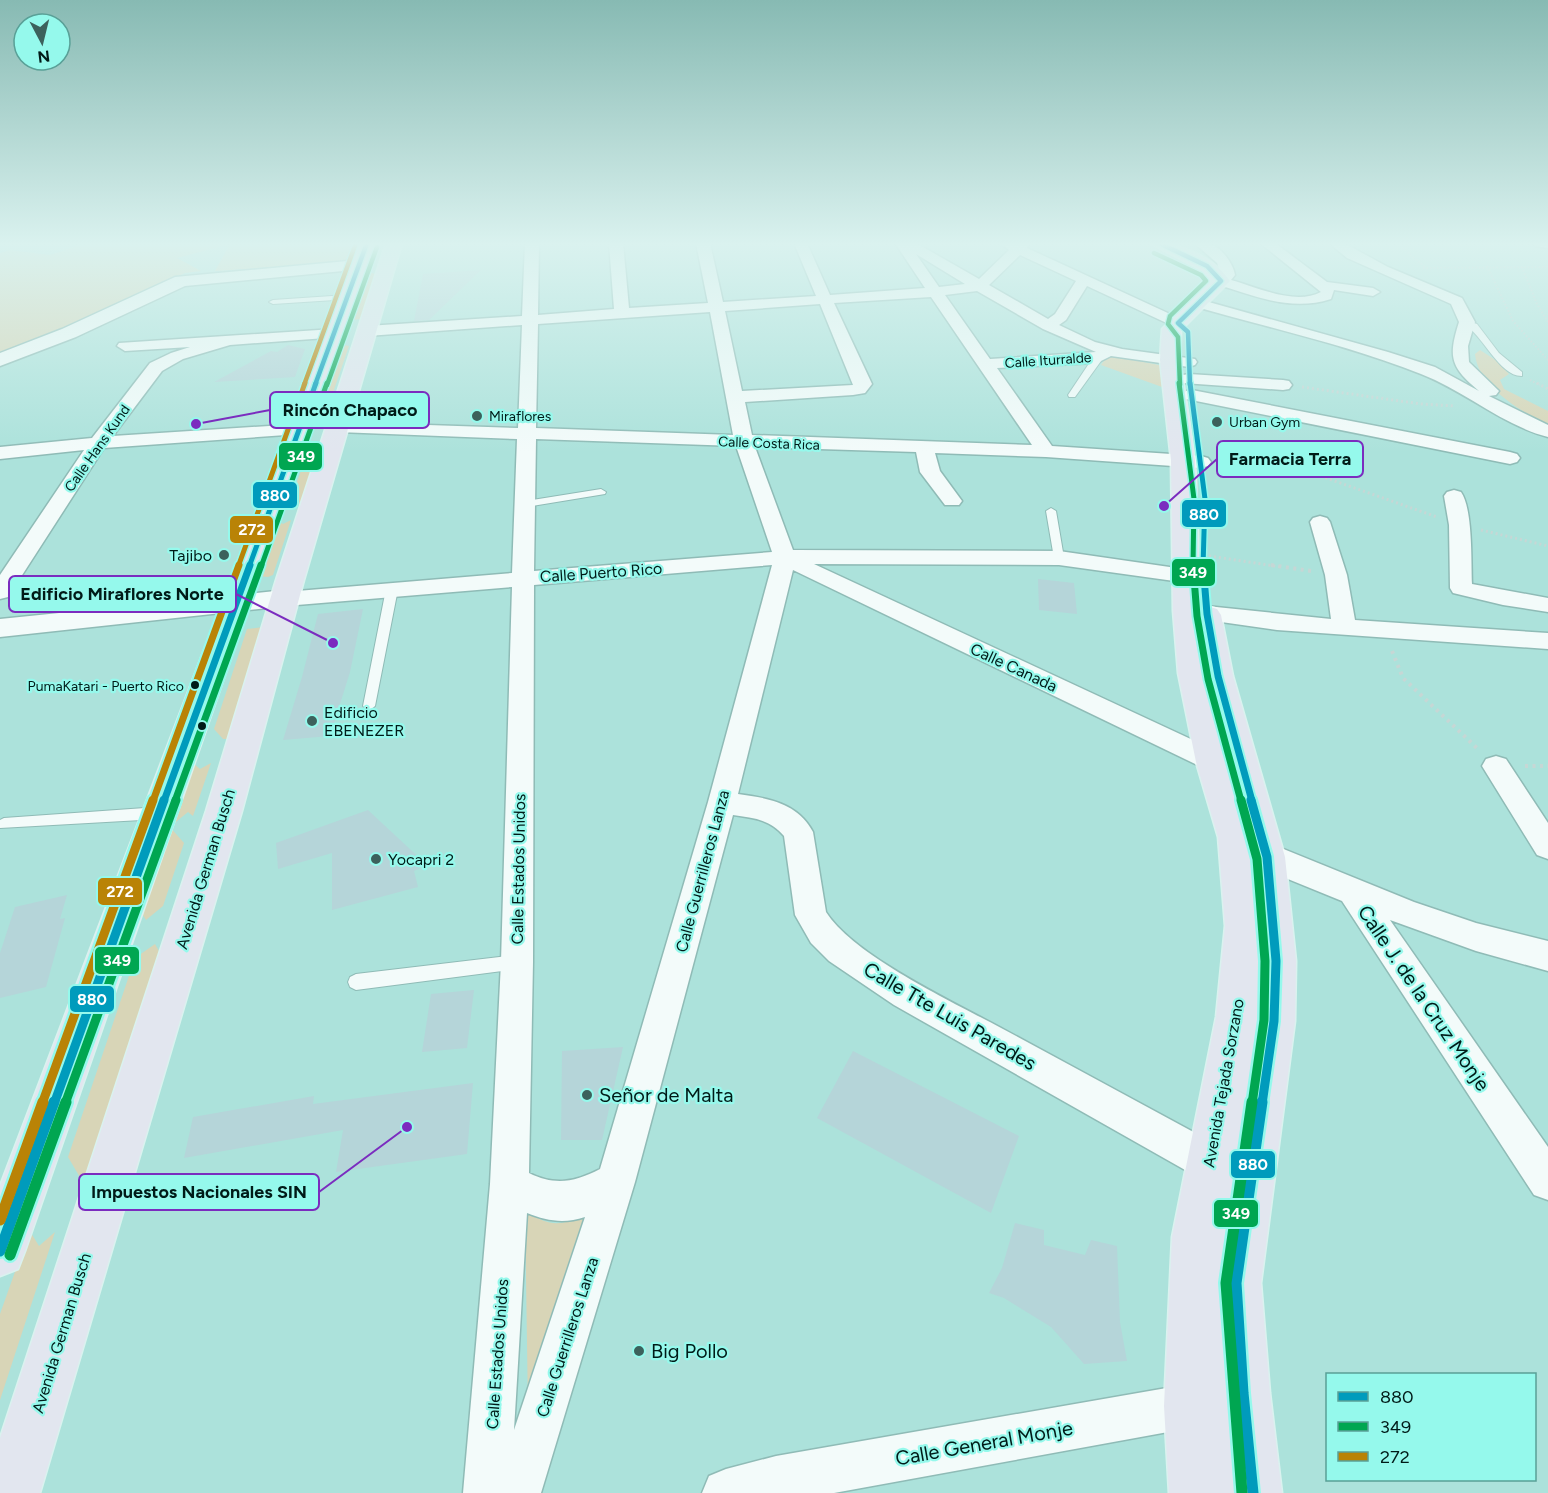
<svg xmlns="http://www.w3.org/2000/svg" width="1548" height="1493" font-family="Figtree,sans-serif">
<style>
.green{fill:#d8d5b7}
.building{fill:#b5d5d9}
.lines{fill:none;stroke-linecap:round;stroke-linejoin:round}
.service-casing{stroke:#8fbbb6;stroke-width:2}
.minor-casing{stroke:#8fbbb6;stroke-width:3}
.tertiary-casing{stroke:#8fbbb6;stroke-width:3}
.secondary-casing{stroke:#8fbbb6;stroke-width:3}
.primary-casing{stroke:#daf2ef;stroke-width:3}
.path-far2{stroke:#c6d7d5;stroke-width:2;stroke-dasharray:1.5 2;stroke-linecap:butt}
.path-far1{stroke:#c6d7d5;stroke-width:3;stroke-dasharray:2 3;stroke-linecap:butt}
.path{stroke:#c6d7d5;stroke-width:4;stroke-dasharray:3 4.5;stroke-linecap:butt}
.service{fill:#f3fbfa;fill-rule:evenodd}
.minor{fill:#f3fbfa;fill-rule:evenodd}
.tertiary{fill:#f3fbfa;fill-rule:evenodd}
.secondary{fill:#f3fbfa;fill-rule:evenodd}
.primary{fill:#e2e6ef;fill-rule:evenodd}
.bus-1-far4-casing{stroke:#95f9ec;stroke-width:7}
.bus-1-far3-casing{stroke:#95f9ec;stroke-width:8}
.bus-1-far2-casing{stroke:#95f9ec;stroke-width:11}
.bus-1-far1-casing{stroke:#95f9ec;stroke-width:14}
.bus-1-casing{stroke:#95f9ec;stroke-width:16}
.bus-2-far4-casing{stroke:#95f9ec;stroke-width:7}
.bus-2-far3-casing{stroke:#95f9ec;stroke-width:8}
.bus-2-far2-casing{stroke:#95f9ec;stroke-width:11}
.bus-2-far1-casing{stroke:#95f9ec;stroke-width:14}
.bus-2-casing{stroke:#95f9ec;stroke-width:16}
.bus-3-far4-casing{stroke:#95f9ec;stroke-width:7}
.bus-3-far3-casing{stroke:#95f9ec;stroke-width:8}
.bus-3-far2-casing{stroke:#95f9ec;stroke-width:11}
.bus-3-far1-casing{stroke:#95f9ec;stroke-width:14}
.bus-3-casing{stroke:#95f9ec;stroke-width:16}
.bus-1-far4{stroke:#009bbc;stroke-width:4.5}
.bus-1-far3{stroke:#009bbc;stroke-width:5}
.bus-1-far2{stroke:#009bbc;stroke-width:7}
.bus-1-far1{stroke:#009bbc;stroke-width:9}
.bus-1{stroke:#009bbc;stroke-width:11}
.bus-2-far4{stroke:#00a651;stroke-width:4.5}
.bus-2-far3{stroke:#00a651;stroke-width:5}
.bus-2-far2{stroke:#00a651;stroke-width:7}
.bus-2-far1{stroke:#00a651;stroke-width:9}
.bus-2{stroke:#00a651;stroke-width:11}
.bus-3-far4{stroke:#b98306;stroke-width:4.5}
.bus-3-far3{stroke:#b98306;stroke-width:5}
.bus-3-far2{stroke:#b98306;stroke-width:7}
.bus-3-far1{stroke:#b98306;stroke-width:9}
.bus-3{stroke:#b98306;stroke-width:11}
.poi-dot{fill:#3c615c;stroke:#95f9ec;stroke-width:2}
.bus-dot{fill:#001b18;stroke:#95f9ec;stroke-width:2}
.labels{text-anchor:middle;stroke-width:4.5;stroke-linejoin:round;paint-order:stroke}
.far-street-label{font-size:14px;fill:#001b18;stroke:#95f9ec}
.far-poi-label{font-size:14px;fill:#001b18;stroke:#95f9ec;text-anchor:start}
.bus-label{font-size:14px;fill:#001b18;stroke:#95f9ec;text-anchor:end}
.poi-label{font-size:16px;fill:#001b18;stroke:#95f9ec;text-anchor:start}
.street-label{font-size:16px;fill:#001b18;stroke:#95f9ec}
.near-street-label{font-size:20px;fill:#001b18;stroke:#95f9ec}
.near-poi-label{font-size:20px;fill:#001b18;stroke:#95f9ec;text-anchor:start}
.leader{fill:none;stroke:#7b2cbf;stroke-width:2}
.callout-dot{fill:#7b2cbf;stroke:#95f9ec;stroke-width:2}
.callout{fill:#95f9ec;stroke:#7b2cbf;stroke-width:2}
.callout-label{font-size:18px;text-anchor:middle;font-weight:bold;fill:#001b18}
.line-badge{stroke:#95f9ec;stroke-width:2}
.badge-label{font-size:16px;text-anchor:middle;font-weight:bold;fill:#fff}
</style>
<rect width="100%" height="100%" fill="#ace2db"/>
<!-- green -->
<path class="green" d="M86 243H352L345 262 215 271 230 244 177 258 201 271 185 273 62 331 0 356V253L10 250 50 255Z
M371 273 376 274 362 319 352 320 367 274Z
M344 345 349 346 327 410 316 411 338 346Z
M1480 350 1497 361 1509 374 1500 380 1504 389 1548 411V424L1543 423C1517 408 1478 386 1475 354Z
M1108 355 1164 366 1162 387 1101 365Z
M314 444H322L301 507 290 502 310 445Z
M291 520 273 575 268 577 258 576 277 521 283 524Z
M263 627 227 739H223L214 729 247 629Z
M193 763 200 769 211 763 193 816 188 812 171 826Z
M170 827 184 843 163 906 146 920 141 912Z
M155 944 159 951 84 1184 68 1157 135 958Z
M525 1210C552 1229 560 1225 590 1214L528 1410Z
M55 1232 0 1400V1314L27 1238 31 1233 39 1246Z"/>
<!-- building -->
<path class="building" d="M481 270 429 320 414 321 423 274Z
M288 345 305 349 295 377 214 382 271 351 277 352Z
M1038 579 1074 583 1077 614 1039 610Z
M363 609 350 672 330 736 283 740 302 677 318 614Z
M368 810 427 865 414 871 418 887 332 910V853L278 869 276 843Z
M67 895 60 919 65 918 46 987 0 998V953L15 907Z
M474 990 467 1048 422 1052 431 994Z
M623 1047 602 1140H561L562 1051Z
M853 1051 1019 1136 991 1213 817 1118Z
M473 1083 467 1154 336 1172 343 1130 184 1158 193 1117 314 1096 313 1104Z
M1015 1223 1044 1230V1245L1085 1255 1091 1240 1117 1246 1120 1322 1127 1361 1084 1364 1051 1327 1004 1298 989 1293 1002 1268Z"/>
<g class="lines">
<!-- service casing -->
<g class="service-casing">
<path id="service" d="M347 295 351 297 350 299 273 304 269 302 273 300Z
M1464 320 1477 324 1499 353 1522 372V376C1500 377 1482 334 1464 324Z
M1094 356H1100L1101 361 1075 397H1069L1068 395Z
M601 489 606 492 605 494 526 507 521 504 526 501Z
M1051 508 1056 511 1064 558 1059 561 1054 558 1046 511Z
M392 586 398 589 375 706 369 711 363 706 386 589Z
M159 807 164 809 166 813 164 817 159 819 0 828V820L4 818Z
M517 955 523 957 525 962 523 967 517 969 356 990 350 987 348 982 350 977 356 974Z"/>
</g>
<!-- minor casing -->
<g class="minor-casing">
<path id="minor" d="M525 243H539L538 315 614 309 609 243H623L629 308 708 303 696 243H710L723 302 816 296 794 243H807L830 295 925 288 895 243H916L979 279 1009 250 1000 243H1030L1027 248 1183 320 1186 323 1183 326H1173L1087 286 1066 320 1059 325 1095 342 1122 349 1195 359 1197 362 1195 365 1189 367 1111 356 1097 363 997 368 1052 446 1201 456 1208 458 1211 462 1208 466 1201 468 1046 457 935 453 940 471 962 501 959 505H945L920 472 916 452 755 447 793 550 1059 551 1211 573 1214 578 1211 583 1203 585 1059 565 814 564 1238 761 1242 768 1238 775 1228 778 1218 775 793 570 738 794C768 798 798 803 813 832L826 912C854 956 955 1003 1003 1029 1081 1071 1158 1113 1236 1155L1241 1169 1236 1183 1222 1188 1208 1183 894 1005 829 961 811 943 795 915 784 836C770 819 753 818 733 815L635 1182 541 1493H463L490 1184 501 962 512 587 285 606 277 604 274 599 277 594 285 592 512 573 517 439 338 432 332 431 329 427 332 423 338 422 518 428 522 325 367 336 359 331 367 326 522 316ZM916 254 965 284 939 287ZM1020 255 1076 281 1055 314 1048 319 989 285ZM977 291 1043 329 1096 352 990 359 945 295ZM931 297 1032 445 752 435 745 402 853 395 865 393 872 384 834 303ZM820 304 853 385 742 391 725 311ZM710 312 733 435 536 428 538 324ZM536 439 736 446 772 552 534 571ZM772 565 708 802 600 1169C575 1182 555 1186 529 1173L533 962 534 585ZM527 1213C547 1221 564 1224 585 1217L514 1430Z
M1194 243C1198 243 1205 242 1209 243 1221 247 1233 263 1235 275L1231 280C1257 287 1295 306 1321 292L1260 243H1275L1327 282 1373 288 1380 292 1373 296 1334 290 1331 299C1291 312 1254 296 1216 284L1214 281 1221 274 1217 263Z
M1329 243H1344L1388 267 1462 298 1475 322 1468 346 1469 362 1499 391 1496 395 1489 396 1548 425V437C1502 425 1465 391 1421 374 1348 345 1269 328 1193 306L1191 303 1198 299 1388 352 1435 367 1479 391C1450 367 1448 357 1459 322L1451 304 1347 258Z
M1534 243H1548V248L1535 246Z
M334 329 342 334 340 337 230 345 183 359 162 371 113 436 300 424 306 425 309 429 306 433 300 434 104 448 8 597 0 599V575L84 450 0 459V447L92 438 150 363 171 353 190 347 125 351 117 346 119 343Z
M1189 374 1283 380 1289 381 1292 385 1289 389 1283 390 1183 383 1181 379 1183 375Z
M1192 390 1510 452 1517 454 1520 458 1517 462 1510 464 1186 399 1183 395 1186 391Z
M1454 490 1461 492C1473 509 1471 562 1472 584L1548 598V612L1503 605 1453 593 1450 588 1449 525 1444 496 1447 492Z
M1320 516 1327 518 1330 522 1347 575 1355 620 1548 633V649L1277 630 1179 616 1175 611 1179 606 1187 604 1331 619 1325 575 1310 522 1313 518Z
M1496 756 1506 759 1548 823V859L1537 855 1482 766 1486 759Z
M1254 837 1414 902 1476 923 1548 941V971L1476 951 1390 920 1548 1147V1200L1534 1195 1342 901 1256 866 1243 858 1239 849 1243 840Z
M1201 1382 1217 1388 1223 1404 1217 1420 1201 1426 834 1493H702L709 1476 726 1469 776 1456Z"/>
</g>
<!-- tertiary casing -->
<g class="tertiary-casing">
<path id="tertiary" d="M285 590 295 593 299 599 295 605 0 637V619Z"/>
</g>
<!-- secondary casing -->
<g class="secondary-casing">
<path id="secondary" d="M358 260 364 261 366 265 364 269 185 286 76 337 0 366V353L62 329 175 277Z"/>
</g>
<!-- primary casing -->
<g class="primary-casing">
<path id="primary" d="M359 243H375L25 1251 18 1269 0 1276V1186Z
M386 243H402L304 580 242 811 40 1493H0V1438L206 811 276 580Z
M1150 243C1180 243 1212 256 1230 281L1181 330 1180 360 1195 460 1201 607 1207 606 1217 609 1221 615 1233 676 1285 857 1296 961 1295 1021 1261 1283 1270 1393 1282 1493H1169L1164 1406 1172 1237 1216 1017 1225 926 1218 837 1196 762 1178 673 1173 611 1171 460 1160 360 1162 329 1211 281 1201 270Z"/>
</g>
<!-- path-far2 -->
<path class="path-far2" d="M1397 243 1425 267
M1487 266 1513 321 1548 360
M1522 267 1537 304 1548 322
M1423 268 1548 267
M1530 380 1540 385"/>
<!-- path-far1 -->
<path class="path-far1" d="M1537 383 1548 389
M1302 387 1421 404 1455 406
M1222 460 1312 473 1437 517
M1481 530 1548 546
M1209 556 1281 567"/>
<!-- path -->
<path class="path" d="M1271 565 1311 571
M1392 651 1403 678 1479 750
M1525 766H1548"/>
<!-- service -->
<use href="#service" class="service"/>
<!-- minor -->
<use href="#minor" class="minor"/>
<!-- tertiary -->
<use href="#tertiary" class="tertiary"/>
<!-- secondary -->
<use href="#secondary" class="secondary"/>
<!-- primary -->
<use href="#primary" class="primary"/>
<!-- bus-1-far4 casing -->
<g class="bus-1-far4-casing">
<path id="bus-1-far4" d="M1159 243 1207 266 1221 281 1178 323 1188 332 1190 385
M315 385 367 243"/>
</g>
<!-- bus-1-far3 casing -->
<g class="bus-1-far3-casing">
<path id="bus-1-far3" d="M1190 383 1205 499 1203 567
M249 567 316 383"/>
</g>
<!-- bus-1-far2 casing -->
<g class="bus-1-far2-casing">
<path id="bus-1-far2" d="M1203 565 1207 614 1218 676 1252 801
M164 801 250 565"/>
</g>
<!-- bus-1-far1 casing -->
<g class="bus-1-far1-casing">
<path id="bus-1-far1" d="M1251 800 1267 857 1276 961 1274 1021 1262 1104
M54 1104 164 800"/>
</g>
<!-- bus-1 casing -->
<g class="bus-1-casing">
<path id="bus-1" d="M0 1251 54 1102
M1253 1493 1243 1393 1236 1283 1262 1102"/>
</g>
<!-- bus-2-far4 casing -->
<g class="bus-2-far4-casing">
<path id="bus-2-far4" d="M1154 253 1201 275 1206 281 1170 316 1168 324 1178 337 1180 385
M327 385 377 247"/>
</g>
<!-- bus-2-far3 casing -->
<g class="bus-2-far3-casing">
<path id="bus-2-far3" d="M1179 383 1194 499 1193 567
M261 567 327 383"/>
</g>
<!-- bus-2-far2 casing -->
<g class="bus-2-far2-casing">
<path id="bus-2-far2" d="M1193 565 1197 616 1208 679 1241 801
M175 801 261 565"/>
</g>
<!-- bus-2-far1 casing -->
<g class="bus-2-far1-casing">
<path id="bus-2-far1" d="M1241 800 1257 859 1265 961 1264 1020 1252 1104
M65 1104 176 800"/>
</g>
<!-- bus-2 casing -->
<g class="bus-2-casing">
<path id="bus-2" d="M10 1255 66 1102
M1242 1493 1226 1283 1252 1102"/>
</g>
<!-- bus-3-far4 casing -->
<g class="bus-3-far4-casing">
<path id="bus-3-far4" d="M304 385 356 243"/>
</g>
<!-- bus-3-far3 casing -->
<g class="bus-3-far3-casing">
<path id="bus-3-far3" d="M238 567 305 383"/>
</g>
<!-- bus-3-far2 casing -->
<g class="bus-3-far2-casing">
<path id="bus-3-far2" d="M153 801 239 565"/>
</g>
<!-- bus-3-far1 casing -->
<g class="bus-3-far1-casing">
<path id="bus-3-far1" d="M42 1104 153 800"/>
</g>
<!-- bus-3 casing -->
<g class="bus-3-casing">
<path id="bus-3" d="M0 1220 43 1102"/>
</g>
<!-- bus-1-far4 -->
<use href="#bus-1-far4" class="bus-1-far4"/>
<!-- bus-1-far3 -->
<use href="#bus-1-far3" class="bus-1-far3"/>
<!-- bus-1-far2 -->
<use href="#bus-1-far2" class="bus-1-far2"/>
<!-- bus-1-far1 -->
<use href="#bus-1-far1" class="bus-1-far1"/>
<!-- bus-1 -->
<use href="#bus-1" class="bus-1"/>
<!-- bus-2-far4 -->
<use href="#bus-2-far4" class="bus-2-far4"/>
<!-- bus-2-far3 -->
<use href="#bus-2-far3" class="bus-2-far3"/>
<!-- bus-2-far2 -->
<use href="#bus-2-far2" class="bus-2-far2"/>
<!-- bus-2-far1 -->
<use href="#bus-2-far1" class="bus-2-far1"/>
<!-- bus-2 -->
<use href="#bus-2" class="bus-2"/>
<!-- bus-3-far4 -->
<use href="#bus-3-far4" class="bus-3-far4"/>
<!-- bus-3-far3 -->
<use href="#bus-3-far3" class="bus-3-far3"/>
<!-- bus-3-far2 -->
<use href="#bus-3-far2" class="bus-3-far2"/>
<!-- bus-3-far1 -->
<use href="#bus-3-far1" class="bus-3-far1"/>
<!-- bus-3 -->
<use href="#bus-3" class="bus-3"/>
</g>
<!-- sky -->
<linearGradient id="sky" x2="0" y2="1"><stop stop-color="#87bab3"/><stop offset="0.54" stop-color="#daf2ef"/><stop offset="1" stop-color="#daf2ef" stop-opacity="0"/></linearGradient>
<rect width="1548" height="452" fill="url(#sky)"/>
<!-- markers -->
<g class="poi-dot">
<circle cx="477" cy="416" r="6"/>
<circle cx="1217" cy="422" r="6"/>
<circle cx="224" cy="555" r="6"/>
<circle cx="312" cy="721" r="6"/>
<circle cx="376" cy="859" r="6"/>
<circle cx="587" cy="1095" r="6"/>
<circle cx="639" cy="1351" r="6"/>
</g>
<g class="bus-dot">
<circle cx="195" cy="685" r="5"/>
<circle cx="202" cy="726" r="5"/>
</g>
<g class="labels">
<!-- far-street labels -->
<g class="far-street-label">
<text transform="translate(1048 360) rotate(-4)" y="5">Calle Iturralde</text>
<text transform="translate(769 443) rotate(2)" y="5">Calle Costa Rica</text>
<text transform="translate(97 448) rotate(-55)" y="5">Calle Hans Kund</text>
</g>
<!-- far-poi labels -->
<g class="far-poi-label">
<text x="489" y="421">Miraflores</text>
<text x="1229" y="427">Urban Gym</text>
</g>
<!-- bus labels -->
<g class="bus-label">
<text x="184" y="691">PumaKatari - Puerto Rico</text>
</g>
<!-- poi labels -->
<g class="poi-label">
<text x="212" y="561" text-anchor="end">Tajibo</text>
<text x="324" y="718">Edificio<tspan x="324" dy="18">EBENEZER</tspan></text>
<text x="388" y="865">Yocapri 2</text>
</g>
<!-- street labels -->
<g class="street-label">
<text transform="translate(601 572) rotate(-4)" y="6">Calle Puerto Rico</text>
<text transform="translate(1014 667) rotate(25)" y="6">Calle Canada</text>
<text transform="translate(205 869) rotate(-73)" y="6">Avenida German Busch</text>
<text transform="translate(518 869) rotate(-89)" y="6">Calle Estados Unidos</text>
<text transform="translate(702 871) rotate(-75)" y="6">Calle Guerrilleros Lanza</text>
<text transform="translate(1223 1083) rotate(-80)" y="6">Avenida Tejada Sorzano</text>
<text transform="translate(61 1333) rotate(-73)" y="6">Avenida German Busch</text>
<text transform="translate(567 1337) rotate(-72)" y="6">Calle Guerrilleros Lanza</text>
<text transform="translate(497 1354) rotate(-86)" y="6">Calle Estados Unidos</text>
</g>
<!-- near-street labels -->
<g class="near-street-label">
<text transform="translate(1424 998) rotate(56)" y="7">Calle J. de la Cruz Monje</text>
<text transform="translate(950 1016) rotate(30)" y="7">Calle Tte Luis Paredes</text>
<text transform="translate(984 1443) rotate(-10)" y="7">Calle General Monje</text>
</g>
<!-- near-poi labels -->
<g class="near-poi-label">
<text x="599" y="1102">Señor de Malta</text>
<text x="651" y="1358">Big Pollo</text>
</g>
</g>
<!-- callouts -->
<path class="leader" d="M196 424L270 410M1164 506L1217 459M333 643L236 594M407 1127L319 1192"/>
<g class="callout-dot">
<circle cx="196" cy="424" r="6"/>
<circle cx="1164" cy="506" r="6"/>
<circle cx="333" cy="643" r="6"/>
<circle cx="407" cy="1127" r="6"/>
</g>
<g class="callout">
<rect x="270" y="392" width="159" height="36" rx="6"/>
<rect x="1217" y="441" width="146" height="36" rx="6"/>
<rect x="9" y="576" width="227" height="36" rx="6"/>
<rect x="79" y="1174" width="240" height="36" rx="6"/>
</g>
<g class="callout-label">
<text x="350" y="416">Rincón Chapaco</text>
<text x="1290" y="465">Farmacia Terra</text>
<text x="122" y="600">Edificio Miraflores Norte</text>
<text x="199" y="1198">Impuestos Nacionales SIN</text>
</g>
<g class="line-badge">
<rect x="278" y="442" width="45" height="29" rx="6" fill="#00a651"/>
<rect x="252" y="481" width="46" height="28" rx="6" fill="#009bbc"/>
<rect x="1181" y="499" width="46" height="29" rx="6" fill="#009bbc"/>
<rect x="229" y="515" width="45" height="29" rx="6" fill="#b98306"/>
<rect x="1171" y="558" width="45" height="29" rx="6" fill="#00a651"/>
<rect x="97" y="877" width="46" height="29" rx="6" fill="#b98306"/>
<rect x="94" y="946" width="46" height="29" rx="6" fill="#00a651"/>
<rect x="69" y="985" width="46" height="28" rx="6" fill="#009bbc"/>
<rect x="1230" y="1150" width="46" height="29" rx="6" fill="#009bbc"/>
<rect x="1213" y="1199" width="46" height="29" rx="6" fill="#00a651"/>
</g>
<g class="badge-label">
<text x="301" y="462">349</text>
<text x="275" y="501">880</text>
<text x="1204" y="520">880</text>
<text x="252" y="535">272</text>
<text x="1193" y="578">349</text>
<text x="120" y="897">272</text>
<text x="117" y="966">349</text>
<text x="92" y="1005">880</text>
<text x="1253" y="1170">880</text>
<text x="1236" y="1219">349</text>
</g>
<!-- legend -->
<rect x="1326" y="1373" width="210" height="108" fill="#95f9ec" stroke="#59a097" stroke-width="1.5"/>
<rect x="1338" y="1392" width="30" height="9" fill="#009bbc" stroke="#59a097" stroke-width="1.5"/>
<text x="1380" y="1403" font-size="18" fill="#001b18">880</text>
<rect x="1338" y="1422" width="30" height="9" fill="#00a651" stroke="#59a097" stroke-width="1.5"/>
<text x="1380" y="1433" font-size="18" fill="#001b18">349</text>
<rect x="1338" y="1452" width="30" height="9" fill="#b98306" stroke="#59a097" stroke-width="1.5"/>
<text x="1380" y="1463" font-size="18" fill="#001b18">272</text>
<!-- north arrow -->
<g transform="translate(42 42) rotate(173)"><circle r="28" fill="#95f9ec" stroke="#59a097" stroke-width="1.5"/>
<path d="M0-4.5L10 22L0 15L-10 22Z" fill="#3c615c"/>
<text y="-9" font-size="16" font-weight="bold" text-anchor="middle" fill="#001b18">N</text>
</g>
</svg>
